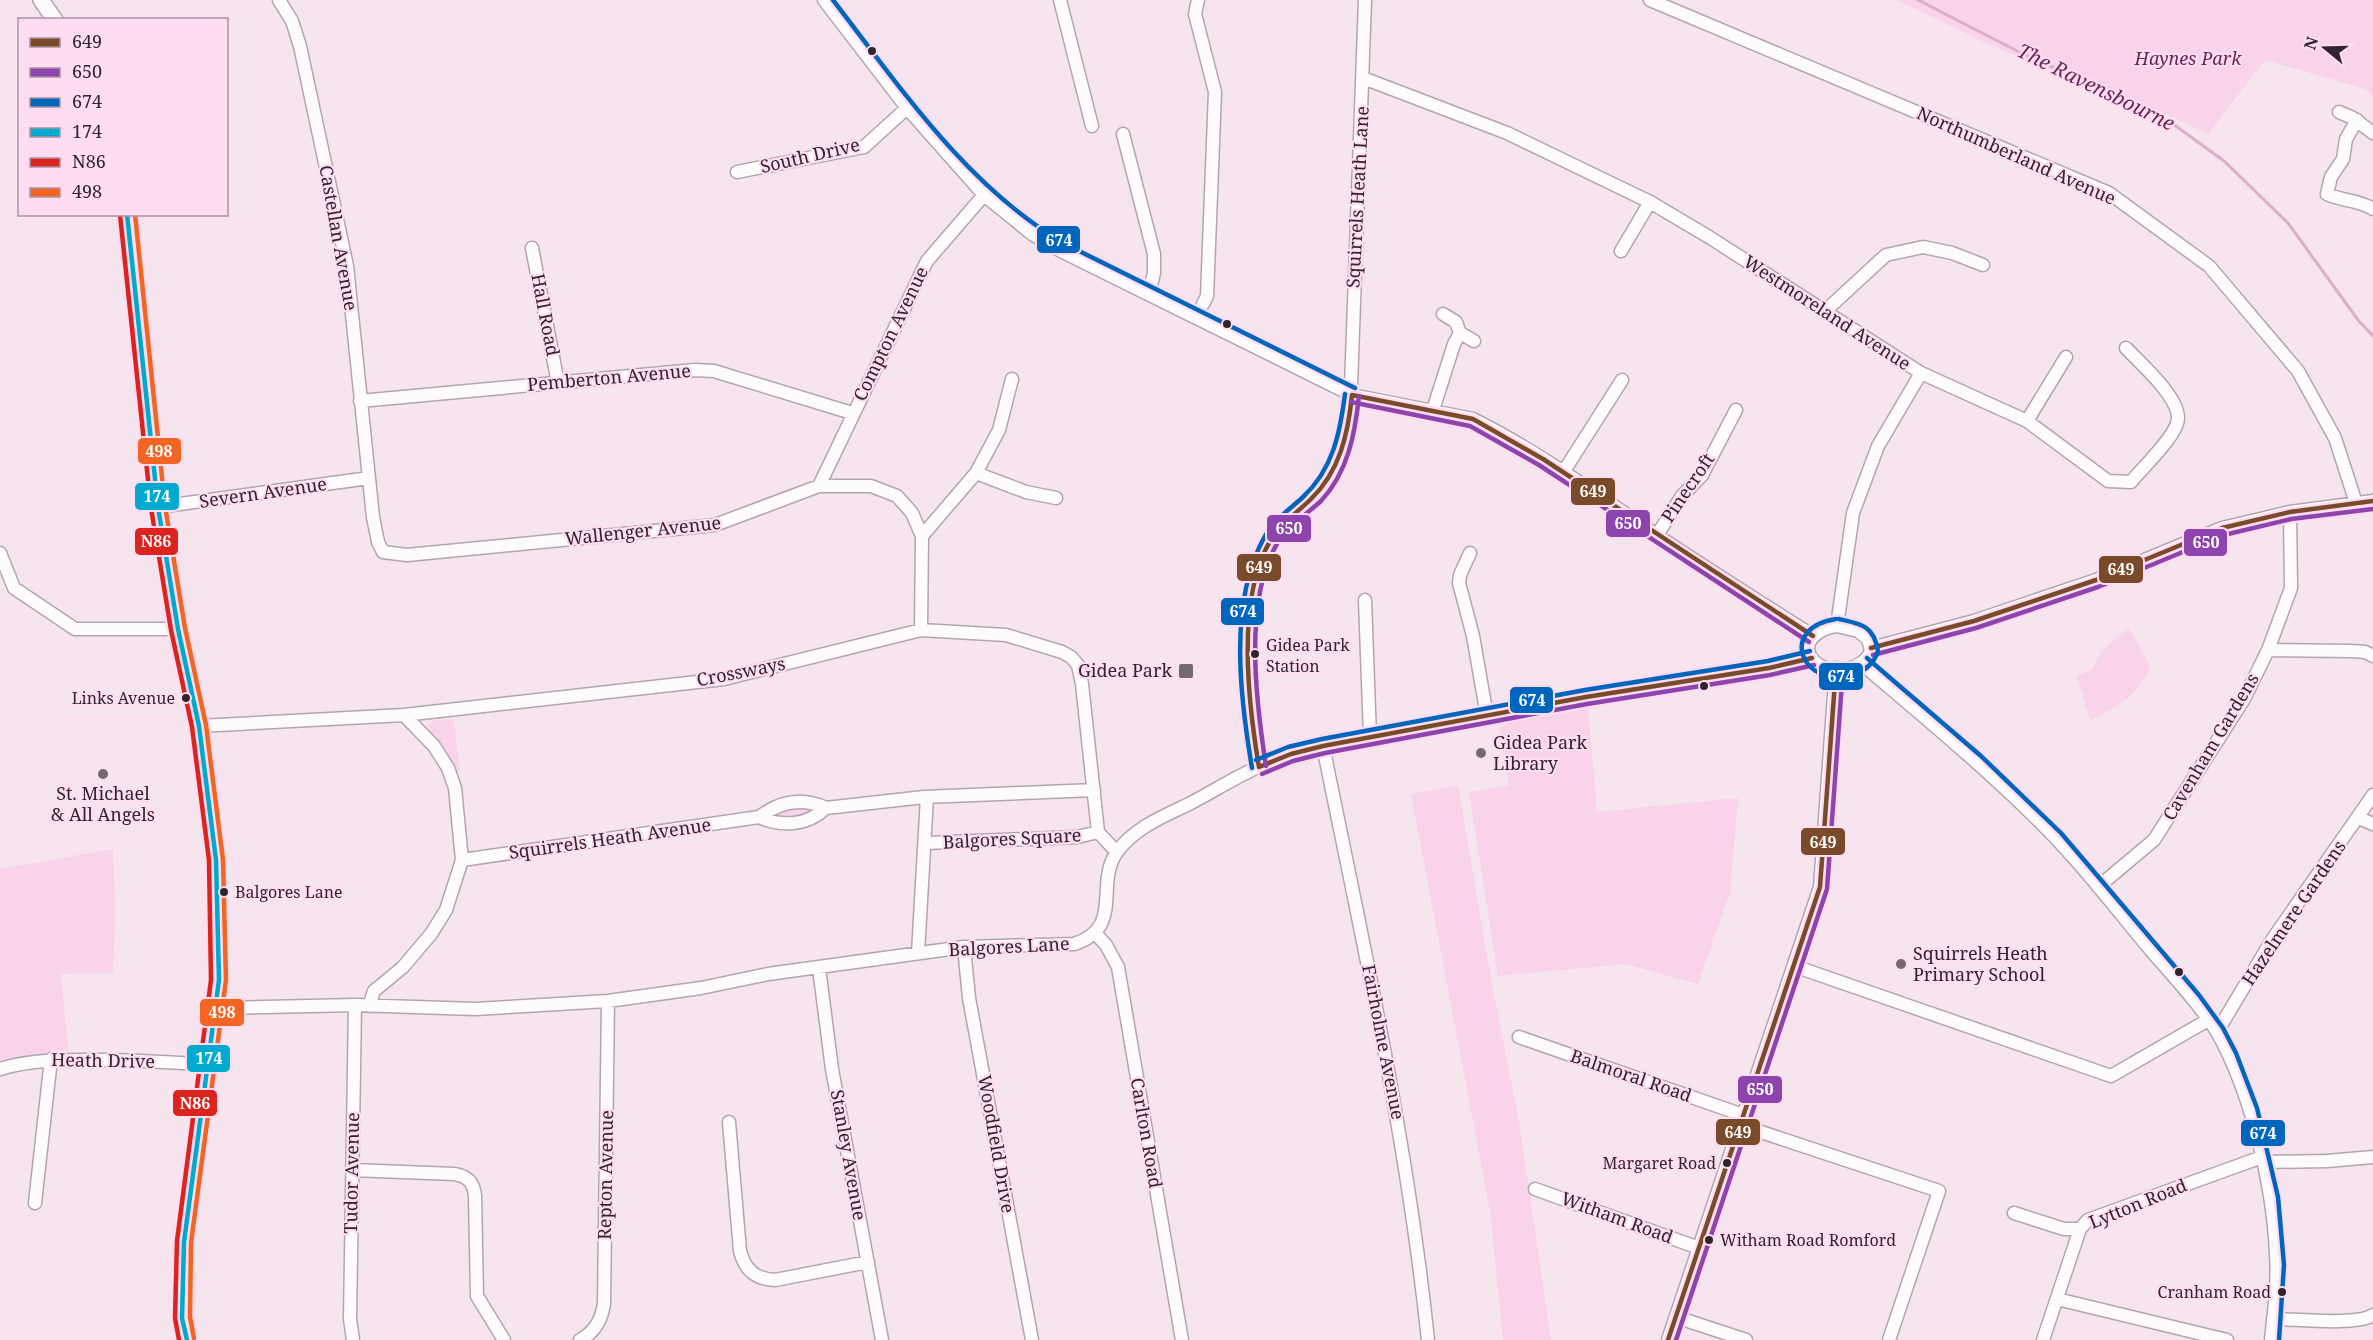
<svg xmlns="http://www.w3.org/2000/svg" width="2373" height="1340" font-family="'Noto Serif',serif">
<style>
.green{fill:#f8d3ea}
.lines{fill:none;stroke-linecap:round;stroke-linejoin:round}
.stream{stroke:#dbaeca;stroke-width:3}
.minor-casing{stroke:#b3a5ae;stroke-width:15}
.major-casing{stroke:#b3a5ae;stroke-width:18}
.minor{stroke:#fefbfd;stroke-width:12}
.major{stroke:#fefbfd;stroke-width:15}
.bus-1-casing{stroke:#fedcf1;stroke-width:9}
.bus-2-casing{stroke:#fedcf1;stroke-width:9}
.bus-3-casing{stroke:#fedcf1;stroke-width:9}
.bus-4-casing{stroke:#fedcf1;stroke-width:9}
.bus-5-casing{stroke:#fedcf1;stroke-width:9}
.bus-6-casing{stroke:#fedcf1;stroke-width:9}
.bus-1{stroke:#7a4b2a;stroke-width:4.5}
.bus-2{stroke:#8e44ad;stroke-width:4.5}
.bus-3{stroke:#0065bd;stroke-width:4.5}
.bus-4{stroke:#00a9ce;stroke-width:4.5}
.bus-5{stroke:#dc241f;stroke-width:4.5}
.bus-6{stroke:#f26522;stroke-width:4.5}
.bus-dot{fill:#31252d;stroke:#fedcf1;stroke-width:2}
.poi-dot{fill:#766871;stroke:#fedcf1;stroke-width:2}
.labels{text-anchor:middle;stroke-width:4.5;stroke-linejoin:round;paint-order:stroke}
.bus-label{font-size:16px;fill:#31252d;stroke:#fedcf1;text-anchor:start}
.park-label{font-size:18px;font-style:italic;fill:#672553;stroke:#fedcf1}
.street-label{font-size:18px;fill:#31252d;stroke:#fedcf1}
.poi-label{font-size:18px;fill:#31252d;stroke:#fedcf1;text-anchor:start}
.water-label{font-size:20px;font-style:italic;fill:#6a2756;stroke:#fedcf1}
.line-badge{stroke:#fedcf1;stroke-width:2}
.badge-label{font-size:16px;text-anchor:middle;font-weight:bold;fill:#fff}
</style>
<rect width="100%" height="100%" fill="#f6e4ef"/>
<!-- green -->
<path class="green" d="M1897 0H2373V97L2365 89 2265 60 2208 134 2164 113 2140 111 1984 42Z
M2129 627 2150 666C2141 693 2116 709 2090 720L2077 676 2093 668 2101 652Z
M1588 707 1597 812 1738 798 1730 892 1698 984 1626 964 1498 976 1469 792 1509 785 1499 728 1503 726V723Z
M438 719 454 720 460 772 457 770C450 752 435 742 428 726L431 722Z
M1458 785 1491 979 1519 1121 1551 1340H1503L1490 1211 1411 794Z
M810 807 814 810 800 818 773 819 772 813 781 808Z
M113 849 115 912 113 973 61 974 69 1059 0 1069V869Z"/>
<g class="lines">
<!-- stream -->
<path class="stream" d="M1918 0 2017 51 2152 112 2173 124 2224 161 2288 223 2358 320 2373 336"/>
<!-- minor casing -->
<g class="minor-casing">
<path id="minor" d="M279 0 292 21 300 46 347 266 373 517 378 542 383 552 407 555 715 525 819 486H871L897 496 912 513 922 536 921 630
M824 0 907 108 984 195 1032 234 1061 251 1352 395 1473 419C1537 451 1595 493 1655 534 1707 569 1760 602 1813 636
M1060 0 1092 126
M1198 0 1195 14 1215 92 1207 296 1203 304
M1650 0 2109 193 2209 266 2298 371 2335 438 2356 503
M1363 78 1507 133 1650 202 1709 237 1921 373 2027 421 2108 481 2131 482C2142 468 2178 435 2178 418 2178 396 2141 364 2126 348
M2339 112 2353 118 2373 133
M2357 120 2346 139 2343 159 2331 177 2327 194C2342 201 2359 200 2373 209
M1123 134 1154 254V273L1149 293
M737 172 864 147 907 108
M532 248 558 383
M1621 251 1650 202
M1824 312 1886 255 1923 247 1952 253 1983 265
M1460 333 1474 341
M360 401 695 370 714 371 852 413
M1433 410 1454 344 1460 333 1456 322 1443 314
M2027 421 2066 357
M1564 471 1622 380
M976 473 1026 492 1056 498
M819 486 927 261 984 195
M158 507 369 478
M1657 535 1682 496 1702 475 1736 410
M922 536 976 473 999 430 1012 379
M0 553 14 588 75 629H178
M1470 553 1460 575 1459 583 1473 636 1487 716
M1365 600 1370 737
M1837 626 1853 513 1878 446 1921 373
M1837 626 1858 631 1868 639 1871 651C1864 670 1830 676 1815 662 1796 645 1819 627 1837 626Z
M1871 648 1974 621 2096 580 2222 528 2290 512 2373 501
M2268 650 2351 651 2365 652 2373 656
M1862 664C1923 716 1985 767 2042 824 2080 862 2114 906 2148 947 2169 972 2201 1005 2217 1032 2251 1092 2273 1185 2276 1254 2278 1282 2274 1312 2271 1340
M199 726 404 715 724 679 921 630 1006 635 1062 652 1071 657 1078 665 1082 684 1098 832 1112 847 1118 850
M1323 746C1363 943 1407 1139 1428 1340
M1259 767C1248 707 1237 590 1272 538 1285 519 1307 506 1321 489 1339 467 1344 439 1350 413L1365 0
M759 817C782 827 807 826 826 808
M2359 818 2373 824
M926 843 1077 837 1098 832
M462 860 759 817C779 802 802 797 826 808L924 797 1094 790
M2098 887 2154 840 2244 699 2268 650 2291 588 2290 512
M1095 933 1106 945 1118 967 1182 1340
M964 947 969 998 1032 1340
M918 953 927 797
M1794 966 2111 1076 2208 1020
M819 968 832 1069 882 1340
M369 1006 374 991 403 967 431 934 446 910 462 860 455 788 448 768 434 746 404 715
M216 1008 355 1005 475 1009 608 1001 701 988 768 974 964 947 1074 944C1125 928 1094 884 1117 852 1134 828 1164 816 1189 804 1212 792 1234 778 1258 767 1279 758 1301 752 1323 746L1586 697 1769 668 1812 658
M2217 1032 2272 940 2373 795
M1519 1037 1743 1115
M0 1069C37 1058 72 1060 110 1060 143 1061 175 1062 208 1065
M729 1122 740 1251C745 1270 755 1279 775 1280L868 1262
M1740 1125 1939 1191 1889 1340
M2263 1162 2327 1161 2373 1157
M352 1170 454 1174C468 1176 474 1183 475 1196L477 1296 504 1340
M1535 1189 1699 1248
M35 1203 51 1059
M2014 1213 2064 1229H2080L2088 1220 2262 1157
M2057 1299 2227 1340
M1676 1317 1746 1340
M2273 1319C2295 1319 2357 1326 2373 1315
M353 1340 350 1319 355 1005
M580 1340C595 1332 602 1320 604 1303L608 1001
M1668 1340 1820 887 1836 668
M2043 1340 2080 1229"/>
</g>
<!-- major casing -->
<g class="major-casing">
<path id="major" d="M41 0 55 20
M127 214 158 507 178 629 199 726 212 816 216 860 219 980 184 1242 182 1318 187 1340"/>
</g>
<!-- minor -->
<use href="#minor" class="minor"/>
<!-- major -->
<use href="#major" class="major"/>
<!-- bus-1 casing -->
<g class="bus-1-casing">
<path id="bus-1" d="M1352 395 1473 419 1543 459 1813 636
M1871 648 1974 621 2096 580 2222 528 2290 512 2373 501
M1259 767 1291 754 1323 746 1586 697 1769 668 1812 658
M1259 767C1248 702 1235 596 1272 538 1282 522 1298 512 1311 499 1340 471 1348 434 1352 395
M1668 1340 1820 887 1836 668"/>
</g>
<!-- bus-2 casing -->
<g class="bus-2-casing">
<path id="bus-2" d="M1351 402 1470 426 1539 465 1809 642
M1873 655 1976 628 2098 587 2224 535 2291 519 2373 509
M1266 766C1256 702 1243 599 1278 542 1289 525 1307 514 1321 501 1348 472 1355 434 1359 396
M1262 774 1293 761 1325 753 1587 704 1770 675 1814 665
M1676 1340 1827 889 1843 669"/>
</g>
<!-- bus-3 casing -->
<g class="bus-3-casing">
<path id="bus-3" d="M833 0C901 88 967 187 1065 244L1355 388
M1836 619C1777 628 1802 689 1852 675 1865 671 1874 664 1878 651 1874 626 1862 624 1839 619
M1867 658 1981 756 2061 833 2199 995 2223 1028 2236 1053 2257 1108 2278 1197 2284 1265 2279 1340
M1256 760 1288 747 1322 739 1585 690 1768 661 1810 651
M1252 768C1240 697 1228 601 1265 536 1274 520 1290 509 1303 497 1333 469 1340 433 1345 394"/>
</g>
<!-- bus-4 casing -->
<g class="bus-4-casing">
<path id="bus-4" d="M127 214 158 507 178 629 199 726 216 860 219 980 184 1242 182 1318 187 1340"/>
</g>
<!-- bus-5 casing -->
<g class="bus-5-casing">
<path id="bus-5" d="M120 215 151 508 171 630 192 727 209 860 211 980 177 1241 175 1318 179 1340"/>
</g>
<!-- bus-6 casing -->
<g class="bus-6-casing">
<path id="bus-6" d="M135 214 165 506 185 628 206 725 223 860 226 980 191 1243 190 1317 194 1338"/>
</g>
<!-- bus-1 -->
<use href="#bus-1" class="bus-1"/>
<!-- bus-2 -->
<use href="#bus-2" class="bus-2"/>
<!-- bus-3 -->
<use href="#bus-3" class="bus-3"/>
<!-- bus-4 -->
<use href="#bus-4" class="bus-4"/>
<!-- bus-5 -->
<use href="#bus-5" class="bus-5"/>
<!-- bus-6 -->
<use href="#bus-6" class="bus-6"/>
</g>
<!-- markers -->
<g class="bus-dot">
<circle cx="872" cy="51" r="5"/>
<circle cx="1227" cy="324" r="5"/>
<circle cx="1255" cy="654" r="5"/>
<circle cx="1704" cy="686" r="5"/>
<circle cx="186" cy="698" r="5"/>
<circle cx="224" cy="892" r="5"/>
<circle cx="2179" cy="972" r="5"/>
<circle cx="1727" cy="1163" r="5"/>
<circle cx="1709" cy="1240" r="5"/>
<circle cx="2282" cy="1292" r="5"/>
</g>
<g class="poi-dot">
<rect x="1178" y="663" width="16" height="16" rx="3"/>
<circle cx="1481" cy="753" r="6"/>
<circle cx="103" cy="774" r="6"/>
<circle cx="1901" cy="964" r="6"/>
</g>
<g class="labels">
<!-- bus labels -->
<g class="bus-label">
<text x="1266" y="651">Gidea Park<tspan x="1266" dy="21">Station</tspan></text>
<text x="175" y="704" text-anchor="end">Links Avenue</text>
<text x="235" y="898">Balgores Lane</text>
<text x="1716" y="1169" text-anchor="end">Margaret Road</text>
<text x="1720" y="1246">Witham Road Romford</text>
<text x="2271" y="1298" text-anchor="end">Cranham Road</text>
</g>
<!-- park labels -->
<g class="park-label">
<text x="2188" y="65">Haynes Park</text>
</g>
<!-- street labels -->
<g class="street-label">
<text transform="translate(810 156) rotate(-13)" y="6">South Drive</text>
<text transform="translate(2016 156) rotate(24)" y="6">Northumberland Avenue</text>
<text transform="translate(1358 197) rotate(-87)" y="6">Squirrels Heath Lane</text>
<text transform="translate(338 238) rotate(80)" y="6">Castellan Avenue</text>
<text transform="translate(1827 313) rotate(33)" y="6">Westmoreland Avenue</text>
<text transform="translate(545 315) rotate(79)" y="6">Hall Road</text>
<text transform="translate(891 334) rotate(-64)" y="6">Compton Avenue</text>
<text transform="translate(609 378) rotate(-5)" y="6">Pemberton Avenue</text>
<text transform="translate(1688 488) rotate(-56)" y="6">Pinecroft</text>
<text transform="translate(263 493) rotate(-8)" y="6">Severn Avenue</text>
<text transform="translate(643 531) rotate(-6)" y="6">Wallenger Avenue</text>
<text transform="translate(741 672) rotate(-11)" y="6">Crossways</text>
<text transform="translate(2211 747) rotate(-59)" y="6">Cavenham Gardens</text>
<text transform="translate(610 839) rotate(-8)" y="6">Squirrels Heath Avenue</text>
<text transform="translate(1012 839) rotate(-3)" y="6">Balgores Square</text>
<text transform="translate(2294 913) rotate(-56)" y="6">Hazelmere Gardens</text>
<text transform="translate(1009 947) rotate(-3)" y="6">Balgores Lane</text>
<text transform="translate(1383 1042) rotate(79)" y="6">Fairholme Avenue</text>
<text transform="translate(103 1061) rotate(1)" y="6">Heath Drive</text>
<text transform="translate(1631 1076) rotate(19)" y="6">Balmoral Road</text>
<text transform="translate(1146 1133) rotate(80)" y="6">Carlton Road</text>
<text transform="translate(996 1144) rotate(80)" y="6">Woodfield Drive</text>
<text transform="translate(848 1155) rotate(80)" y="6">Stanley Avenue</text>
<text transform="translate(352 1173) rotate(-89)" y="6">Tudor Avenue</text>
<text transform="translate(606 1175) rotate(-89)" y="6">Repton Avenue</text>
<text transform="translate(2138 1204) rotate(-22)" y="6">Lytton Road</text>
<text transform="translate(1617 1218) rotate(20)" y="6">Witham Road</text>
</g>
<!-- poi labels -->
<g class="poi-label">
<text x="1172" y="677" text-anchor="end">Gidea Park</text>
<text x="1493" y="749">Gidea Park<tspan x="1493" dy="21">Library</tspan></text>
<text x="103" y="800" text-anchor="middle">St. Michael<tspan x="103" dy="21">&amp; All Angels</tspan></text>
<text x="1913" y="960">Squirrels Heath<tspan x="1913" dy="21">Primary School</tspan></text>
</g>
<!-- water labels -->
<g class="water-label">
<text transform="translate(2096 87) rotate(26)" y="7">The Ravensbourne</text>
</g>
</g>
<g class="line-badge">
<rect x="1036" y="225" width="45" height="29" rx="6" fill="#0065bd"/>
<rect x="137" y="437" width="45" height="28" rx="6" fill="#f26522"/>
<rect x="1570" y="477" width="46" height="29" rx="6" fill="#7a4b2a"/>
<rect x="134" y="482" width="46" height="29" rx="6" fill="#00a9ce"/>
<rect x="1605" y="509" width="46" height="29" rx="6" fill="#8e44ad"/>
<rect x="1266" y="514" width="46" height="29" rx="6" fill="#8e44ad"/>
<rect x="134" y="527" width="45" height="29" rx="6" fill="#dc241f"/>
<rect x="2183" y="528" width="45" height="29" rx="6" fill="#8e44ad"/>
<rect x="1236" y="553" width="46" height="29" rx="6" fill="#7a4b2a"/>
<rect x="2098" y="555" width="46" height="29" rx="6" fill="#7a4b2a"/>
<rect x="1220" y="597" width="45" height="29" rx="6" fill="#0065bd"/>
<rect x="1818" y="662" width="46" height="29" rx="6" fill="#0065bd"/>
<rect x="1509" y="686" width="45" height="28" rx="6" fill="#0065bd"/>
<rect x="1800" y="827" width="46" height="29" rx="6" fill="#7a4b2a"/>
<rect x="199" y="998" width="46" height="29" rx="6" fill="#f26522"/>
<rect x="186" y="1044" width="45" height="29" rx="6" fill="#00a9ce"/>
<rect x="1737" y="1075" width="46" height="29" rx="6" fill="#8e44ad"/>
<rect x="172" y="1089" width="46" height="28" rx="6" fill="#dc241f"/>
<rect x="1715" y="1118" width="46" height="28" rx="6" fill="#7a4b2a"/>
<rect x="2240" y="1119" width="46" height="28" rx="6" fill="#0065bd"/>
</g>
<g class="badge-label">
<text x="1059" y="246">674</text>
<text x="159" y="457">498</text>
<text x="1593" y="497">649</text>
<text x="157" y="502">174</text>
<text x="1628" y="529">650</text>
<text x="1289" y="534">650</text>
<text x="156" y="547">N86</text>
<text x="2206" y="548">650</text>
<text x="1259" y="573">649</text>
<text x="2121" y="575">649</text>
<text x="1243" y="617">674</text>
<text x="1841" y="682">674</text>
<text x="1532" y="706">674</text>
<text x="1823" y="848">649</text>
<text x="222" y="1018">498</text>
<text x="209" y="1064">174</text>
<text x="1760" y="1095">650</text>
<text x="195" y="1109">N86</text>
<text x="1738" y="1138">649</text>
<text x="2263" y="1139">674</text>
</g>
<!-- legend -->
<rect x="18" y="18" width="210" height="198" fill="#fedcf1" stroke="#ac93a3" stroke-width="1.5"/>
<rect x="30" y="38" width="30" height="9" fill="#7a4b2a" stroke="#ac93a3" stroke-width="1.5"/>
<text x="72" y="48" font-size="18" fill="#31252d">649</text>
<rect x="30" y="68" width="30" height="9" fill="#8e44ad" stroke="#ac93a3" stroke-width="1.5"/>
<text x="72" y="78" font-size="18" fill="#31252d">650</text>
<rect x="30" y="98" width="30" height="9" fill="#0065bd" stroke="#ac93a3" stroke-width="1.5"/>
<text x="72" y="108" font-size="18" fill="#31252d">674</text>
<rect x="30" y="128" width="30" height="9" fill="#00a9ce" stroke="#ac93a3" stroke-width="1.5"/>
<text x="72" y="138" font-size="18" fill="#31252d">174</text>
<rect x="30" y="158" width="30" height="9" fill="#dc241f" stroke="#ac93a3" stroke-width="1.5"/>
<text x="72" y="168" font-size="18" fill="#31252d">N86</text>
<rect x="30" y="188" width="30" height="9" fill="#f26522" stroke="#ac93a3" stroke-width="1.5"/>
<text x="72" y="198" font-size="18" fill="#31252d">498</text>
<!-- north arrow -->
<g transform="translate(2325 48) rotate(289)" stroke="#fedcf1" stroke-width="4.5" paint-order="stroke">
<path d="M0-4.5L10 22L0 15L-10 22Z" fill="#31252d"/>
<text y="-9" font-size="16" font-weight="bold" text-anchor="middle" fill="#31252d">N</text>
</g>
</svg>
